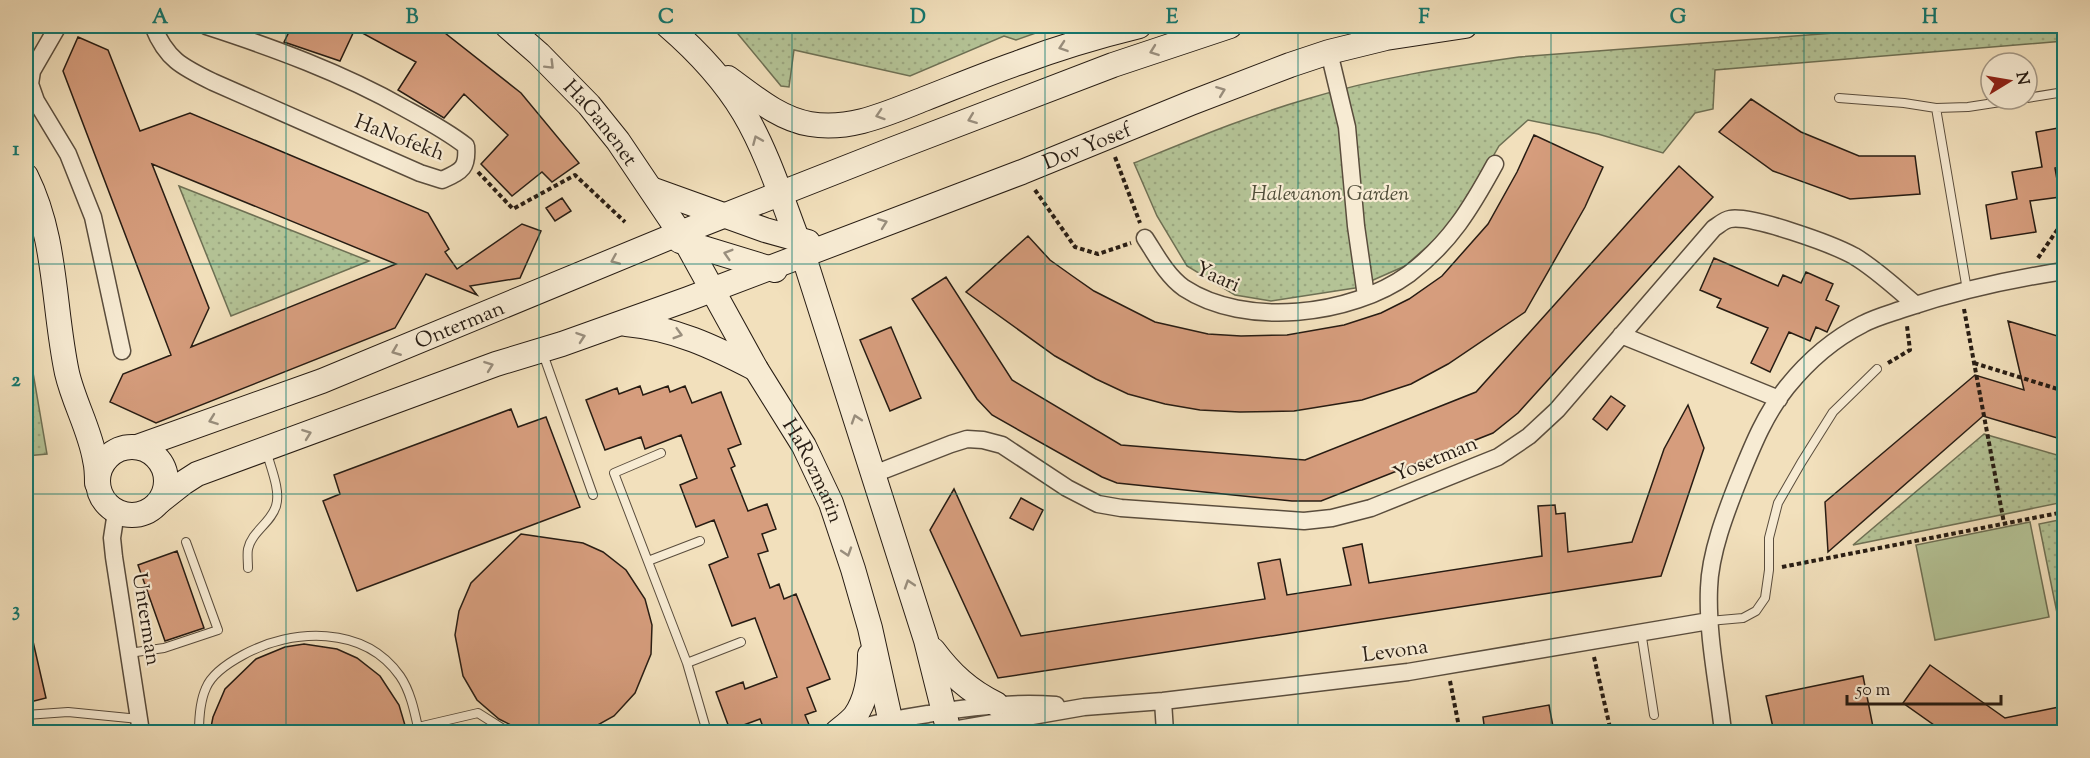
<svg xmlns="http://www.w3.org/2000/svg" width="2090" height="758" font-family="'Sorts Mill Goudy',serif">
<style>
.green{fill:url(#green-dots);stroke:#6e7054;stroke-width:1.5}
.pitch{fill:#b4c396;stroke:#6e7054;stroke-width:1.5}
.building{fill:#d69d7d;stroke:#271c13;stroke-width:1.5;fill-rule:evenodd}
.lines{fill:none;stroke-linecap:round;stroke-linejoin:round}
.lane-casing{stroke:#5a4d3d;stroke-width:10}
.street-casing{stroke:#5a4d3d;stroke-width:19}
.secondary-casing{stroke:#271c13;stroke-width:26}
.path{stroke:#271c13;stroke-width:4;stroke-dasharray:4.5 3;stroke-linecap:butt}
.lane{stroke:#f7ebd3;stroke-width:8}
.street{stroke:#f7ebd3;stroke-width:16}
.secondary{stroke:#f7ebd3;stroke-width:24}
.oneway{stroke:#998e7d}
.grid{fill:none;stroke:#0f766e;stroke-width:1.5;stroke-opacity:0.55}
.labels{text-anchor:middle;stroke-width:4.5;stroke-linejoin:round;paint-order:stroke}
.street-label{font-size:21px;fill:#271c13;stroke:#f7ebd3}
.park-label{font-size:21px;font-style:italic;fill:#514e3a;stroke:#f7ebd3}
.neatline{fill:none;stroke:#0f766e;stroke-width:2}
.grid-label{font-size:20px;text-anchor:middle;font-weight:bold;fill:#0f766e}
</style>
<defs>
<pattern id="green-dots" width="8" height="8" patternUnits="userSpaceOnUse" patternTransform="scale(1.5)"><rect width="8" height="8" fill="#b4c396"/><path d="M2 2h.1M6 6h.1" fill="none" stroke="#9ba780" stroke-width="1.8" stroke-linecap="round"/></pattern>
</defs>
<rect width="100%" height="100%" fill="#f2e0bc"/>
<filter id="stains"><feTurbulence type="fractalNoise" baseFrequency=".00333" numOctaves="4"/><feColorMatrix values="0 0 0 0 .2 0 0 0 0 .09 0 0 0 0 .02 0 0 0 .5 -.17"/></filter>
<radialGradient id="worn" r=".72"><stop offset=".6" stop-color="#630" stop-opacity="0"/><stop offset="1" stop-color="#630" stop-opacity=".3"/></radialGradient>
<!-- green -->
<path class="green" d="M728 26H1030L1036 33 1016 40 1004 36 910 76 794 50 789 87 781 86 738 34Z
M1927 26H2064V41L1715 70 1713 109 1695 113 1663 153 1598 134 1528 120 1499 146 1456 221 1405 266 1355 288 1271 301 1235 295 1187 266 1157 216 1134 163C1191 140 1248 116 1307 99 1376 78 1448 67 1519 57Z
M179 186 369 261 231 316Z
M26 332 47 454 26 456Z
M1984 434 2064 457V502L1853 545Z
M2064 519V617L2058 618 2039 524Z"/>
<!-- pitch -->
<path class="pitch" d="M2030 522 2049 617 1935 640 1916 545Z"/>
<!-- building -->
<path class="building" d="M292 26H436L521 93 579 163 552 182 542 172 512 196 481 164 508 135 464 94 444 118 398 90 416 62 355 29 340 61 284 42Z
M78 37 108 50 140 131 190 113 428 213 449 249 445 252 457 269 522 224 541 231 520 278 470 286 477 295 426 274 395 328 156 423 110 402 123 374 171 355 63 71ZM152 164 396 264 191 347 209 308Z
M1751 99 1801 132 1859 156H1915L1920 194 1850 199 1773 171 1719 132Z
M2064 127V166L2055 168 2060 197 2030 201 2036 232 1991 239 1986 205 2017 199 2012 172 2042 167 2036 132Z
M1534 135 1603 167 1585 207 1525 312 1448 364 1411 384 1362 400 1294 411 1240 412 1200 410 1165 404 1128 394 1096 379 1055 356 966 292 1028 236 1050 260 1071 275 1094 291 1155 322 1208 334 1241 336 1287 335 1344 325 1381 313 1409 299 1442 276 1488 224 1517 172Z
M1679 166 1713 197 1518 413 1493 433 1321 501H1292L1117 483 1102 477 992 415 977 399 912 299 946 277 1012 380 1121 445 1305 460 1476 392Z
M562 198 571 211 555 221 546 208Z
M1714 258 1778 286 1783 275 1801 283 1806 272 1833 284 1826 300 1839 306 1827 332 1816 327 1810 341 1789 332 1770 372 1751 363 1768 328 1717 307 1721 299 1700 290Z
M2008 321 2064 338V440L1983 416 1828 552 1825 502 1975 375 2024 390Z
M891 327 921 398 890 411 860 340Z
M640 386 643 395 668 386 670 392 685 386 692 403 721 392 741 444 728 449 735 466 731 468 748 511 767 504 776 529 762 534 768 551 758 554 770 588 779 584 784 599 796 594 830 679 807 688 816 711 805 715 812 732H787L784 726 765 732 760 719 730 730 716 692 743 682 745 689 777 677 755 618 732 626 709 565 728 557 714 520 696 527 680 485 697 478 681 435 645 449 641 437 605 450 586 400 617 388 619 394Z
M1611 396 1625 406 1607 430 1593 419Z
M1688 405 1704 448 1661 576 998 678 930 530 954 489 1021 636 1265 599 1258 563 1280 559 1287 595 1351 585 1343 548 1362 544 1369 583 1542 556 1538 506 1555 505 1556 514 1565 513 1568 552 1632 542 1664 449Z
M511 409 518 427 546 417 580 507 357 591 323 501 340 494 334 475Z
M1021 498 1043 510 1033 530 1010 518Z
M521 534 583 543 603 552 626 570 645 599 652 625 651 654 635 693 614 716 587 731 525 732 499 719 477 700 463 676 455 635 459 611 471 583Z
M177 551 204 628 165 641 138 565Z
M32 637 46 698 26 703V638Z
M304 644 337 649 357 658 380 676 399 705 407 732H210L213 717 225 689 256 659 285 647Z
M1930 665 2005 718 2064 706V732H1944L1903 703Z
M1863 676 1874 732H1774L1766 696Z
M1549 705 1554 732H1485L1483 717Z"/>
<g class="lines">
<!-- lane casing -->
<g class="lane-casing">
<path id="lane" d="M1839 98 1904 103 1936 108 1968 107 2020 99
M2027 98 2064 92
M1936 108 1967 290
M542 351 593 495
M661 453 614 473 687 663 707 732
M648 561 700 541
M248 568C248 562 247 554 248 549 252 531 271 523 276 506 281 490 270 466 266 450
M1709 621 1743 618 1756 611 1765 598 1769 570V538L1778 503 1801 463 1833 412 1877 369
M1641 631 1654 715
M129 653 164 648 218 630 186 542
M687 663 741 642
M26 715 68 712 139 719
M418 727 478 713 508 732
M199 732C199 718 200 701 206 688 212 673 230 662 243 655 292 628 364 625 400 676 411 692 415 714 419 732"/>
</g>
<!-- street casing -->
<g class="street-casing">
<path id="street" d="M58 26 32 71 30 84 36 101 68 154 93 217 122 351
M153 26C166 59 182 67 213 82L420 173 442 180C461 171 468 169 466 146 447 131 426 120 404 108 342 73 274 48 206 26
M1329 52 1347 127 1356 226 1366 296
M1145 238C1156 255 1167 276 1184 288 1245 328 1351 316 1409 274 1450 243 1471 208 1495 164
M1621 335 1779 399
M874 474 951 444 967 439 983 440 1002 445 1067 488 1098 504 1121 508 1304 521 1332 518 1371 508 1498 457 1529 436 1557 410 1714 228C1719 225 1724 220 1730 219 1752 215 1832 244 1854 256 1876 269 1896 288 1916 305
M116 512 112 538 114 557 141 732
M1163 701 1165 732
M847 732C874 723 901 718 928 714 972 706 1011 702 1056 705
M941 732 1084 707 1163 701 1408 672 1709 621
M1723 732C1718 685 1707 636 1709 588 1710 553 1726 512 1739 479 1752 447 1765 414 1787 387 1808 361 1833 339 1863 324 1876 317 1892 313 1906 308 1957 291 2011 279 2064 271"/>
</g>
<!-- secondary casing -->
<g class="secondary-casing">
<g id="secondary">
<path id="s1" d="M507 26 539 54 589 105 618 141 686 242 756 369 804 446 831 503 853 569 870 628 893 732"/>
<path d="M668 26C697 51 724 80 744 113 769 155 785 209 803 254L926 640 949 732"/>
<path d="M728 78C753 96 779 119 810 124 850 131 888 113 924 99 955 87 986 74 1018 63 1058 48 1098 36 1139 26"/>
<path d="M26 176C57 238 53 307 67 373 74 403 90 430 95 460 97 468 97 476 97 483"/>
<path d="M651 189 765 230 808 242"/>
<path d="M680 241 775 270"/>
<path d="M626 324C674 328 714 347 756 369"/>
<circle cx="132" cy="481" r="34"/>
<path id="s2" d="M137 447 322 381 680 233 891 150 1113 65 1230 26"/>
<path id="s3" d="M159 502 183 483 197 474 496 364 562 344 688 299 1022 172 1191 103 1290 65 1329 52 1386 38 1465 26"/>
<path d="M933 650C951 674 969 691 996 704"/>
<path d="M837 732C843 727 850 722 855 716 867 699 870 674 870 655"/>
<path d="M998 732 1023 717"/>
</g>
</g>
<!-- path -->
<path class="path" d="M1115 157 1140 223
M478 172 513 209 575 175 625 222
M1035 190 1075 247 1098 254 1131 243
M2038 258 2064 220
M1964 309 2004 523
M1888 363 1910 350 1907 326
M1974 363 2064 391
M1782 567 2064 512
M1594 657 1611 732
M1450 681 1460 732"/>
<!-- lane -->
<use href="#lane" class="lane"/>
<!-- street -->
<use href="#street" class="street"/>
<!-- secondary -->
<use href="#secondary" class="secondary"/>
</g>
<!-- one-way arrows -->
<defs><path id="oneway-chevron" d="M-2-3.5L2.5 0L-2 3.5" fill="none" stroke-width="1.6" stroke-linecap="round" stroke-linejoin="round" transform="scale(1.5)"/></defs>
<g class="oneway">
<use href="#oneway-chevron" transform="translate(1063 47) rotate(161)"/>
<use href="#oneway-chevron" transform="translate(1154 51) rotate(160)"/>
<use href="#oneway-chevron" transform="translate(550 65) rotate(45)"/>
<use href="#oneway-chevron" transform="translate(1221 91) rotate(-21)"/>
<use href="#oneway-chevron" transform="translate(880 115) rotate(162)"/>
<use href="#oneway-chevron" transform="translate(972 119) rotate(159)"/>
<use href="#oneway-chevron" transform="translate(757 140) rotate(-113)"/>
<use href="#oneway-chevron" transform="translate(883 223) rotate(-20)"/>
<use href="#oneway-chevron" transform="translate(728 254) rotate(-163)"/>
<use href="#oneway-chevron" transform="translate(615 260) rotate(157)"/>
<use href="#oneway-chevron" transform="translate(678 334) rotate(16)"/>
<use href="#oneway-chevron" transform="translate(581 337) rotate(-19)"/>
<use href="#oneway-chevron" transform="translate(396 351) rotate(158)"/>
<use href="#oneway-chevron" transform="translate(489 366) rotate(-20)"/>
<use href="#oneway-chevron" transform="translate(856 419) rotate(-108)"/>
<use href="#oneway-chevron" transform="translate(213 420) rotate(160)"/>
<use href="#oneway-chevron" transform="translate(307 434) rotate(-20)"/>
<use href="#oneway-chevron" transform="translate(847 552) rotate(72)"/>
<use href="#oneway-chevron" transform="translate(909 584) rotate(-108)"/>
</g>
<!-- grid -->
<path class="grid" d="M286 26V732M539 26V732M792 26V732M1045 26V732M1298 26V732M1551 26V732M1804 26V732M26 264H2064M26 494H2064"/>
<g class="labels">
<!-- street labels -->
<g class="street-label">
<text dy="7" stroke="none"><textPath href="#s1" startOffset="135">HaGanenet</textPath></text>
<text transform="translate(400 137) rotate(21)" y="7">HaNofekh</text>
<text dy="7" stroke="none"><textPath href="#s3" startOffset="996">Dov Yosef</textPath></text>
<text transform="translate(1218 276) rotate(24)" y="7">Yaari</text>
<text dy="7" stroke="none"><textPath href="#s2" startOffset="345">Onterman</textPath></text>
<text transform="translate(1435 458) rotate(-22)" y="7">Yosetman</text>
<text dy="7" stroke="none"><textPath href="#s1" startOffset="544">HaRozmarin</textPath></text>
<text transform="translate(147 619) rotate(81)" y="7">Unterman</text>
<text transform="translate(1395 650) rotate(-8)" y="7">Levona</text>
</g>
<!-- park labels -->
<g class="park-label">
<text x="1330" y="200">Halevanon Garden</text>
</g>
</g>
<!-- margin -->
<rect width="2090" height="758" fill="none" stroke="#f2e0bc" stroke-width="66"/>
<!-- north arrow -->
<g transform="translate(2009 81) rotate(79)"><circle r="28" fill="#f7ebd3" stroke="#a49886" stroke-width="1.5"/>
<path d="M0-4.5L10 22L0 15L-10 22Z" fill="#8f2418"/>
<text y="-9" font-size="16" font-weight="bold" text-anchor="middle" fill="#271c13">N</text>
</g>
<!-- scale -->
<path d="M1847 695v9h154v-9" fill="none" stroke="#271c13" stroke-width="3"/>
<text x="1856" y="695" font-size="18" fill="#271c13" stroke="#f7ebd3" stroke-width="4.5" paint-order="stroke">50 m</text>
<rect x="33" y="33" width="2024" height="692" class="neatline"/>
<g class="grid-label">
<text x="160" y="23">A</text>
<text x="412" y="23">B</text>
<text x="666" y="23">C</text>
<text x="918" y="23">D</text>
<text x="1172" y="23">E</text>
<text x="1424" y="23">F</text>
<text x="1678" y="23">G</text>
<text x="1930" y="23">H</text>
<text x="16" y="155">1</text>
<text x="16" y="386">2</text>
<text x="16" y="616">3</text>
</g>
<rect width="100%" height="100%" filter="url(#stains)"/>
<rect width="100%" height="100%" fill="url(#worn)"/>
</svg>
